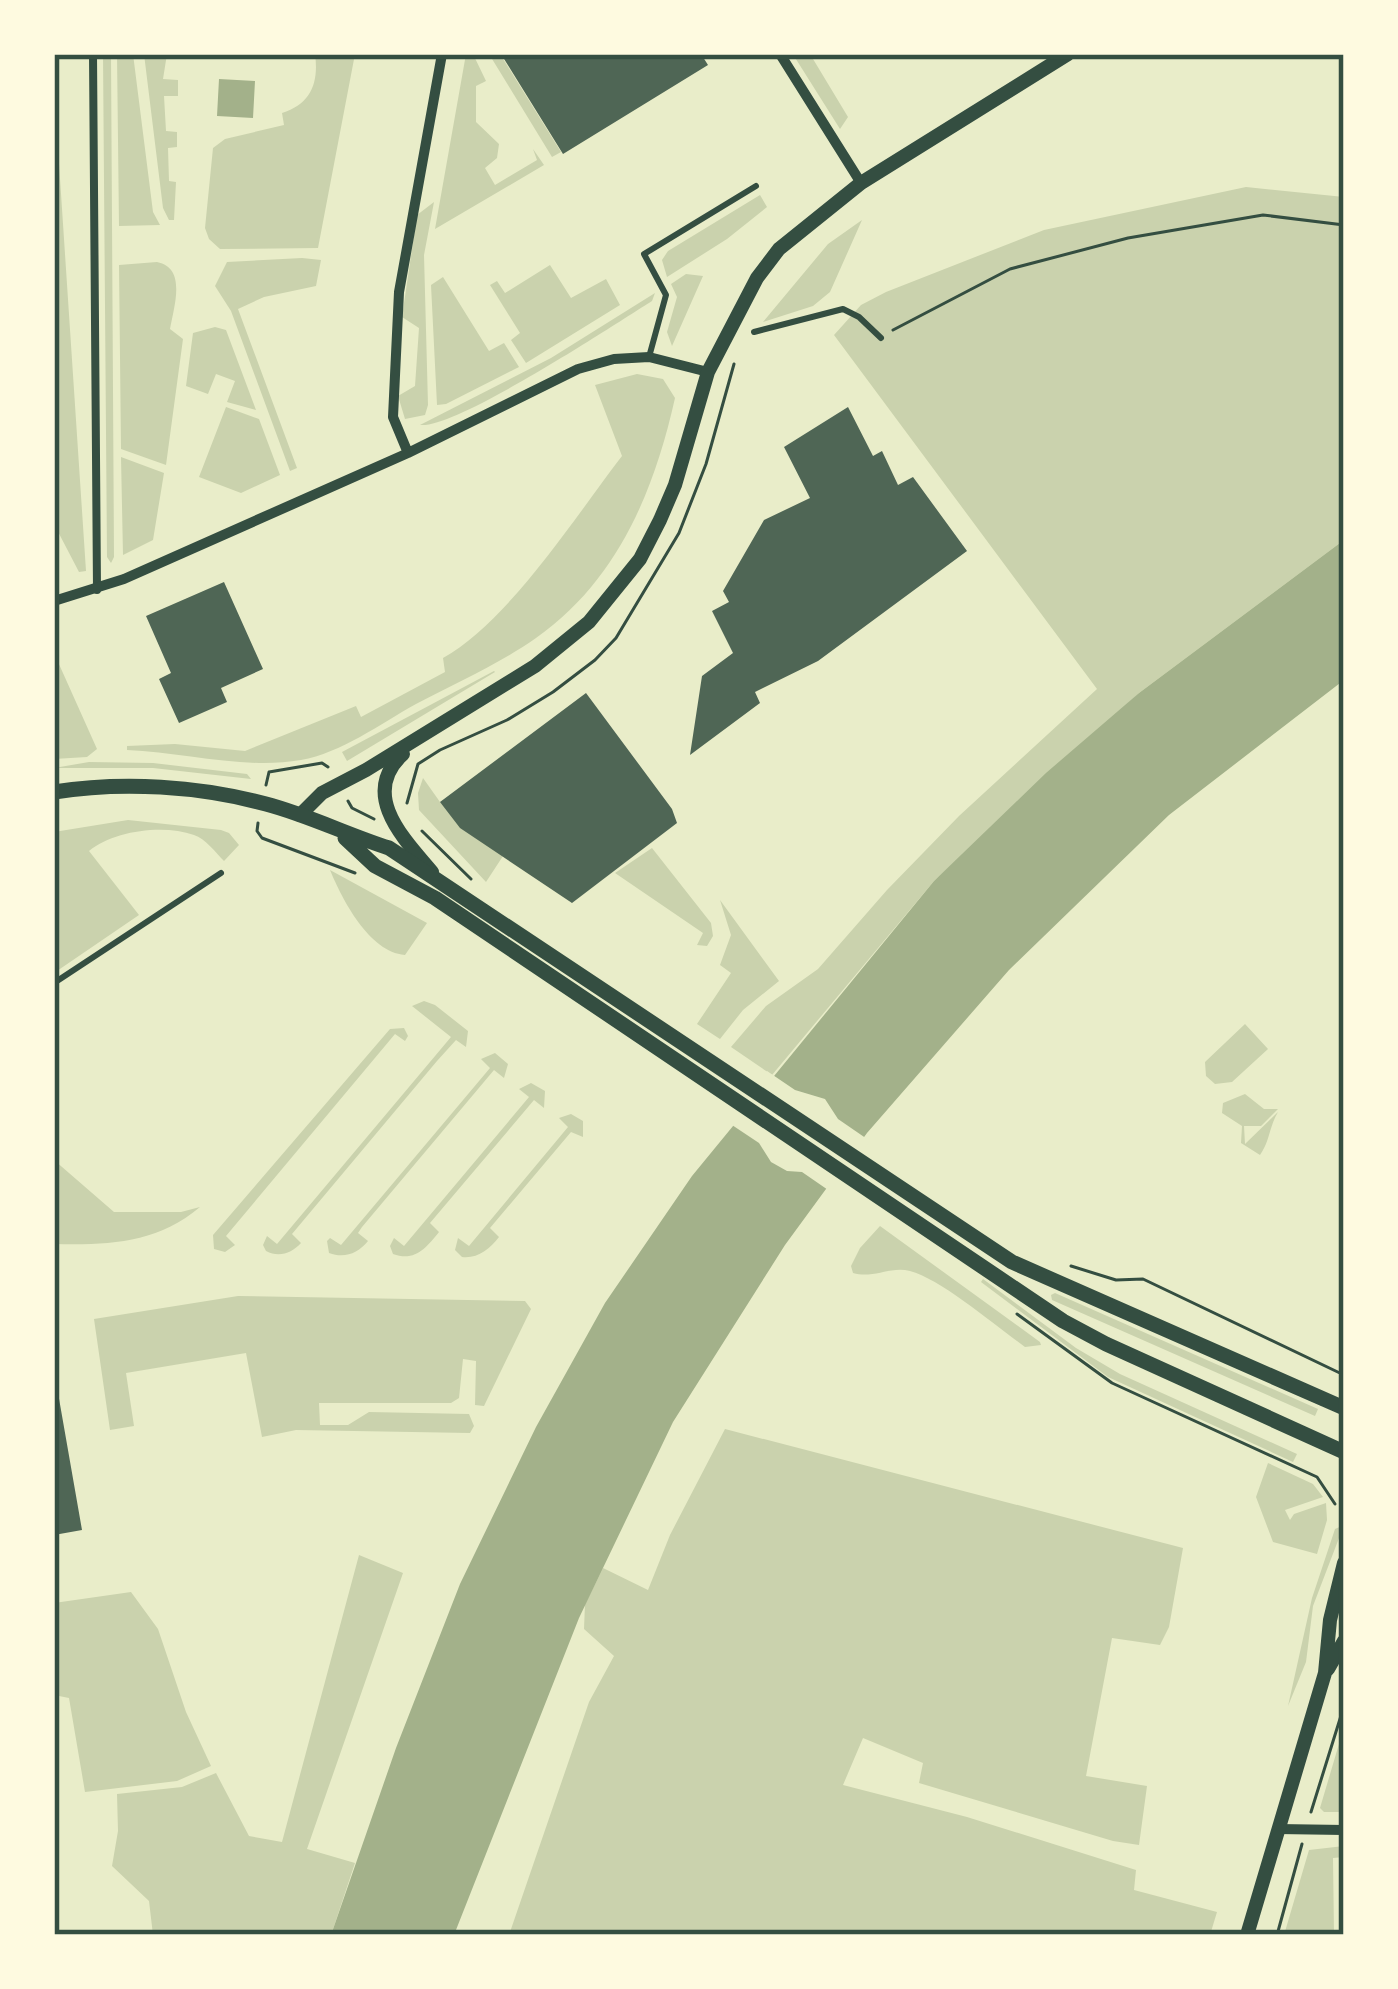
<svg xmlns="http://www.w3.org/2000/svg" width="1398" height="1989" font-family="'Archivo Narrow',sans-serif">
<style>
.green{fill:#cad2ad}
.water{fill:#a3b18a}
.pier{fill:#e9edc9}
.building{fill:#4f6655}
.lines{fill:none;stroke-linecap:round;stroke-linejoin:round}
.path{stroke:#344e41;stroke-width:3}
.service{stroke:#344e41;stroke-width:6}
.pedestrian{stroke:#344e41;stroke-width:8}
.minor{stroke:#344e41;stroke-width:10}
.tertiary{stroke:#344e41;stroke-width:14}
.secondary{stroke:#344e41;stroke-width:15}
.neatline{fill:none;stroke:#344e41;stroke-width:4.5}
</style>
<rect width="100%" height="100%" fill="#e9edc9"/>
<!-- green -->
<path class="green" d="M103 54H111L114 557 111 563 107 557Z
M117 54H133L153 212 160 225 119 226Z
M144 54H167L163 79 178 80V96H164L166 131 177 132V147L168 148 169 181 176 182 174 220H169L163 208Z
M315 54H355L318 248 220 249 209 239 205 228 213 148 225 139 284 125 282 113C311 104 319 83 315 54Z
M466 54H473L486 81 476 86V122L499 144 497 158 485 168 495 185 537 160 533 149 544 165 435 229Z
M489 54H500L561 152 552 157Z
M797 54H810L848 117 840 129 794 56Z
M54 88 86 571 79 572 54 524Z
M1246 187 1344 197V540L1139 693 934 881 772 1075 731 1047 766 1006 818 969 887 890 959 816 1097 689 834 335 861 305 886 292 1044 230Z
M760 195 767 207 727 239 667 277 662 260 668 251Z
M434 202 424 255 428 405 425 415 405 419 398 396 415 386 419 328 402 317 417 215Z
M862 220 830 292 813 306 763 322 828 244Z
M302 258 321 260 316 286 264 297 238 309 297 468 290 471 231 311 215 286 227 262Z
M157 262C187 268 174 306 170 329L183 339 166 465 121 449 119 265Z
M550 265 571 298 606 279 620 305 526 363 511 340 520 333 490 285 497 281 505 293Z
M686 274 703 276 672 346 667 332 677 297 671 284Z
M443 277 489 351 504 343 519 367 446 404 437 405 431 285Z
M655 293 652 301C614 325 456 429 420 425L551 358Z
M215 327 226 330 256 410 227 402 235 381 216 374 208 394 186 386 193 333Z
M637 374 663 379 675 398C654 492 617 581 536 638 499 664 456 683 416 704 380 724 341 753 301 760 245 770 183 752 127 750V746L175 744 245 751 356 706 361 717 445 672 443 658C509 621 575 517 622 456L595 385Z
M226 407 259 419 280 475 241 493 199 477Z
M121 457 164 473 153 540 123 555Z
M54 653 97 749 87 757 54 759Z
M494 671 495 672 347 761 342 752Z
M89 762 153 763 247 774 251 779 153 768H54Z
M423 778 440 802 503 856 486 882 419 810 418 793Z
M128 820 221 830 229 833 239 845 224 861C216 853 205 838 194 835 163 824 113 831 89 851L139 915 54 973V832Z
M652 848 711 923 713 936 707 946 697 945 703 933 615 873Z
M330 870 427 923 405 955C369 952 342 899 330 870Z
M720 900 779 981 743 1010 720 1039 697 1024 731 973 720 965 731 935Z
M424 1001 435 1005 468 1031 466 1047 456 1040 437 1061 292 1234 301 1243C292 1253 279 1258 266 1251L263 1245 267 1236 277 1244 451 1037 412 1006Z
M1245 1024 1268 1049 1232 1082 1215 1084 1206 1076 1205 1062Z
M404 1028 408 1036 405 1041 395 1034 226 1236 235 1245 225 1252 214 1249 213 1235 390 1029Z
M495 1053 508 1064 504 1078 494 1070 362 1227 358 1233 368 1241C358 1253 345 1259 329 1253L327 1241 330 1238 341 1245 490 1068 481 1059Z
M531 1083 545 1091 544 1108 534 1100 430 1223 439 1232C426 1248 415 1262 393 1254L390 1246 394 1238 404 1246 529 1097 519 1089Z
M1245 1094 1264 1109H1278L1261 1126H1244L1245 1144 1278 1112C1269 1127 1270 1141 1260 1155L1241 1143 1242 1126 1222 1113 1223 1103Z
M571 1114 583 1121V1137L571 1132 490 1228 499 1237C490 1249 477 1259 462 1257L455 1250 458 1238 469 1246 568 1127 559 1118Z
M54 1160 114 1212H181L200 1207C156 1244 109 1245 54 1244Z
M880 1226 1040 1342 1041 1345 1025 1347C997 1327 941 1279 910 1271 890 1266 873 1279 853 1273L851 1266 860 1248Z
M983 1279 1076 1348 1120 1374 1297 1454 1293 1462 1108 1377 981 1282Z
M1055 1293 1318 1409 1315 1416 1052 1300 1051 1295Z
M238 1296 525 1301 531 1309 484 1406 475 1405 476 1361 463 1359 459 1398 451 1403H319L320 1425H348L369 1412 469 1414 474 1426 470 1433 296 1430 262 1437 246 1353 126 1373 134 1426 110 1430 94 1319Z
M725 1429 1183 1548 1169 1627 1160 1645 1112 1638 1086 1776 1147 1786 1139 1845 1113 1841 919 1783 923 1763 863 1738 843 1785 967 1817 1136 1870 1134 1890 1217 1912 1210 1935H509L589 1702 614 1656 584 1629 585 1604 603 1568 648 1590 670 1535Z
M1268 1463 1313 1484 1323 1497 1285 1510 1290 1520 1294 1514 1326 1503 1327 1520 1317 1554 1273 1542 1256 1497Z
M1344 1525 1313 1606 1306 1662 1288 1706 1312 1598 1335 1529Z
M359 1555 403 1573 307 1849 355 1863 331 1935H153L149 1901 112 1866 118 1831 117 1794 182 1787 216 1773 249 1836 282 1842Z
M131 1592 158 1629 186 1712 211 1766 177 1781 85 1792 69 1698 54 1695V1603Z
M1344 1727V1812H1324L1320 1808Z
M1344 1846V1857L1333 1858 1334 1935H1284L1309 1850Z"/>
<!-- water -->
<path class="water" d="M219 79 255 81 253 118 217 116Z
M1344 540V680L1169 815 1009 970 867 1133 785 1245 673 1422 579 1618 454 1935H331L396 1748 460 1584 536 1427 605 1303 692 1176 934 881 1046 773 1139 693Z"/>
<!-- pier -->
<path class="pier" d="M767 1071 795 1090 825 1099 838 1119 870 1141 831 1192 802 1172 787 1171 771 1162 759 1143 726 1121Z"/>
<!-- building -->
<path class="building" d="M501 54H701L708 65 563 154Z
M848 407 873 456 882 451 898 485 913 477 967 551 818 661 755 692 760 703 690 755 702 676 733 653 712 611 729 602 723 591 764 520 810 498 784 447Z
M224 582 263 669 221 688 227 702 179 723 159 679 171 673 146 616Z
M586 693 672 809 677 823 572 903 460 828 440 802Z
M54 1370 82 1530 54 1535Z"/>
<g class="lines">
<!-- path -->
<path class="path" d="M893 330 1010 269 1128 238 1263 215 1344 225
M266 785 269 772 322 763 328 767
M348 801 352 808 374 819
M407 803 418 764 440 750 507 720 553 692 595 660 616 638 679 533 706 464 734 364
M258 823 257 831 262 838 355 873
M422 831 471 879
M1071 1266 1116 1280 1143 1279 1344 1375
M1017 1314 1112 1383 1317 1477 1335 1504
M1311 1812 1344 1706
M1277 1935 1302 1844"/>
<!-- service -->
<path class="service" d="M754 332 843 309 859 317 881 338
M649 357 666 295 644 254 756 186
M54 983 221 873"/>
<!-- pedestrian -->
<path class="pedestrian" d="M93 54 97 590"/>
<!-- minor -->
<path class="minor" d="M780 54 861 183
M408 453 393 417 399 292 442 54
M54 601 124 579 408 453 578 369 614 359 649 357 708 372
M1278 1829 1344 1830"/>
<!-- tertiary -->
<path class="tertiary" d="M403 754C359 794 404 839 432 872
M300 815 322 793 366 770 535 666 589 622 640 559 660 520 675 485 708 372 757 278 779 249 861 183 1068 54
M1328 1669 1344 1641
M1247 1935 1325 1673 1330 1620 1344 1563"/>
<!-- secondary -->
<path class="secondary" d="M54 792C123 781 199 786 266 804 308 815 348 835 389 848L1012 1262 1344 1408
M345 838 375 866 435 898 1063 1321 1106 1344 1344 1452"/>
</g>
<!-- border -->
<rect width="1398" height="1989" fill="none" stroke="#fefae0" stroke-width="114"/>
<rect x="57" y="57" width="1284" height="1875" class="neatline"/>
</svg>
